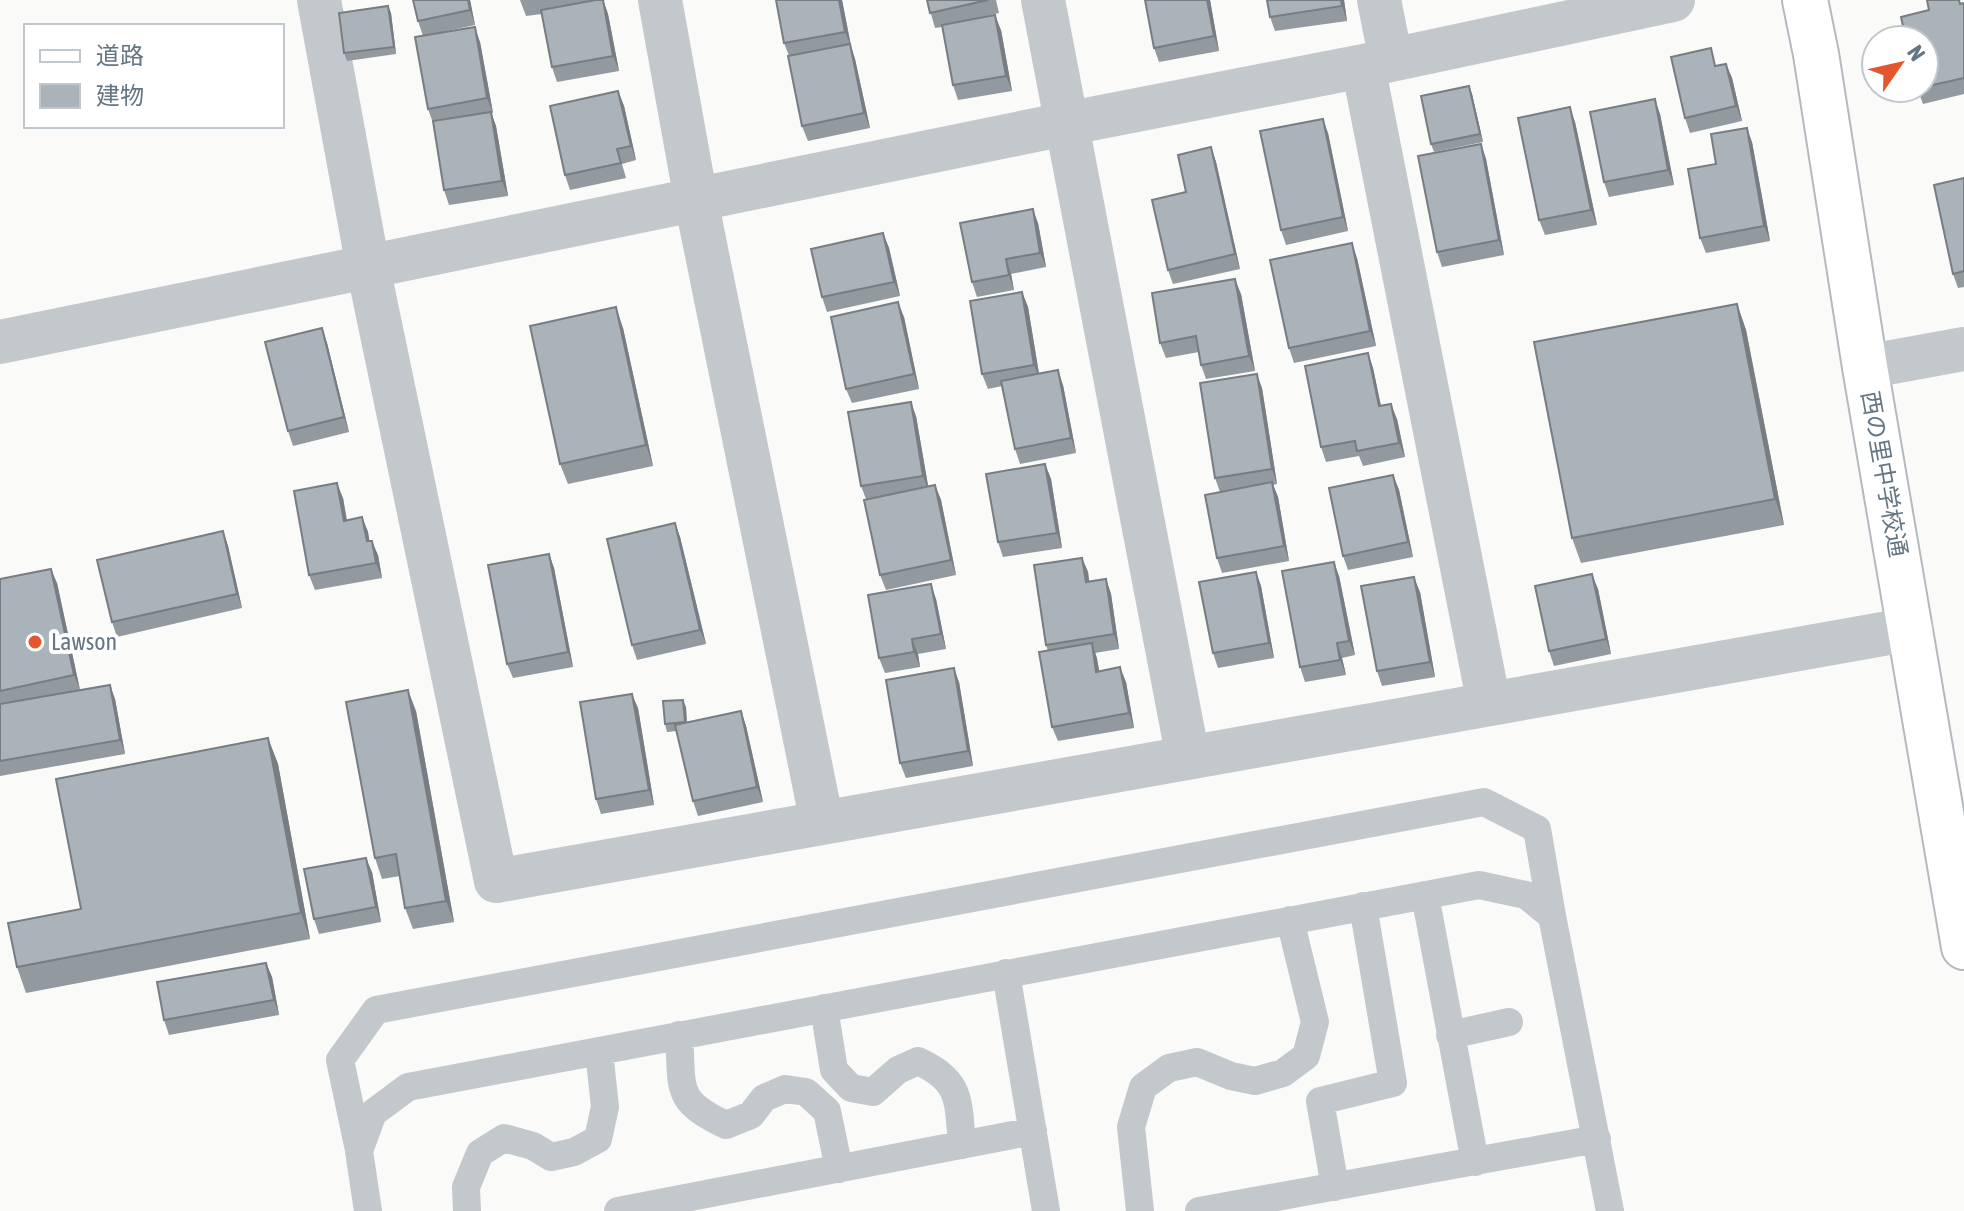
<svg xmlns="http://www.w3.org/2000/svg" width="1964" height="1211" font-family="'Asap Condensed','Noto Sans JP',sans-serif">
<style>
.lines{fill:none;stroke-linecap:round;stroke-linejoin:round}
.secondary-casing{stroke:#b3babf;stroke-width:48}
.lane{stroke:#c3c8cc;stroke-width:28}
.street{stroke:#c3c8cc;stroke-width:44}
.secondary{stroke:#fff;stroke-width:44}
.wall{fill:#929a9f}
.shaded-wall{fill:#777d82}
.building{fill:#aab3b9;stroke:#777d82;stroke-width:2}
.poi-dot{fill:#e4572e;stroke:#fff;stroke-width:3}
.labels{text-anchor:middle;stroke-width:8;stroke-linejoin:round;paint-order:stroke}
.street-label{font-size:24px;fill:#657683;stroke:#fff}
.poi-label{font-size:24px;fill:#657683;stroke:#fff;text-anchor:start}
</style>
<rect width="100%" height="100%" fill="#fafaf8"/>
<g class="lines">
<!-- secondary casing -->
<g class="secondary-casing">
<path id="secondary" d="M1805 0 1816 54 1865 367 1964 947"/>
</g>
<!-- lane -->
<path class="lane" d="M1425 895 1475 1162
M1006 973 1046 1211
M824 1008 834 1070 851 1088 873 1092 898 1070 918 1061C962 1081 958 1101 962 1145
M679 1035C683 1089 673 1100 726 1125L751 1115 764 1098 785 1089 806 1092 827 1111 839 1169
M1450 1035 1509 1022
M359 1150 340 1060 376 1010 1484 802 1537 829 1552 916
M1335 1187 1320 1101 1393 1083 1363 906
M368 1211 359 1151 373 1113 408 1087 1479 885 1526 895 1552 916 1610 1211
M467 1211 466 1187 480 1153 504 1138 533 1146 551 1157 574 1152 598 1139 605 1107 599 1051
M618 1211 1033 1131
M1140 1211 1131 1127 1143 1087 1169 1068 1197 1062 1231 1076 1255 1081 1283 1073 1306 1056 1315 1022 1290 920
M1199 1211 1597 1139"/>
<!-- street -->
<path class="street" d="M319 0 368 267 496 881 1911 629
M660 0 696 200 822 823
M1043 0 1188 758
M1379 0 1391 60
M1363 66 1489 704
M0 342 1065 124 1363 66 1673 0
M1865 367 1964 349"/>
<!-- secondary -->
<use href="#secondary" class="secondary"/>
</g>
<!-- wall -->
<path class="wall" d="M413 0H470L475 25 423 36 418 21Z
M520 0H603L608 14 619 71 557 82 552 67 542 14 526 16Z
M842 0 851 46 855 59 870 128 808 141 802 126 789 56 784 43Z
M927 0H996L999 13 977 18 1001 30 1012 91 958 100 953 85 942 27 935 28Z
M1210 0 1219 51 1159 62 1154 48Z
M1267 0H1344L1347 21 1275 31 1270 17Z
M1964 3V94L1923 104 1917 88H1924V40L1929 10Z
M388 6 391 13 396 54 347 61 344 53Z
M480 42 493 113H491L496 126 508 196 449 205 444 190 433 123 428 109Z
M1726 64 1732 78 1742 121 1690 133 1685 118Z
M618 91 624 106 636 160 622 164 626 178 570 190 565 175Z
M1472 94 1483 142 1434 152 1431 144Z
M1660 114 1674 185 1609 197 1604 182Z
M1575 122 1597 225 1545 235 1539 220Z
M1328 133 1348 231 1286 245 1281 230Z
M1752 142 1770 241 1706 253 1700 238 1716 164Z
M1481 144 1486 159 1504 255 1442 267 1437 252Z
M1211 147 1216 162 1240 269 1173 284 1168 270 1186 192Z
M1964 178V287L1958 288 1953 274Z
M1038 223 1046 267 1011 274 1014 290 977 297 972 282Z
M883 233 889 248 900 296 827 312 822 297Z
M1357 258 1376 346 1294 363 1289 348Z
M1022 292 1028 307 1039 374 1063 385 1076 453 1020 464 1015 449 1002 386 988 389 982 374Z
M1241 294 1255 371 1206 379 1201 365 1199 352 1166 358 1160 343Z
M1737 304 1746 330 1784 525 1581 563 1572 538Z
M904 317 919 389 852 403 846 389Z
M322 328 327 343 349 432 293 446 288 431Z
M623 328 653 466 568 484 560 464Z
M1368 353 1373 368 1381 406 1397 419 1405 457 1363 466 1359 456 1326 462 1321 447Z
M1262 388 1277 484 1273 485 1278 497 1289 561 1222 573 1217 558 1220 492 1215 478Z
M916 416 928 486 935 485 941 500 956 575 886 590 880 575 866 499 861 486Z
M1045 464 1051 479 1062 548 1003 557 998 542Z
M1393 475 1399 490 1413 557 1348 570 1343 556Z
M343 498 347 520 362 517 368 532 369 541 378 555 382 578 315 590 309 575Z
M675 523 680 537 706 644 637 660 632 645Z
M223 531 228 546 242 608 117 637 112 622Z
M549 554 554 568 573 667 513 678 507 664Z
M1082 558 1088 572 1089 582 1106 579 1111 594 1119 649 1095 653 1099 671 1126 682 1134 728 1058 741 1052 727 1048 651 1046 645Z
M1256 572 1261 586 1274 658 1218 668 1213 653Z
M1339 576 1355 655 1342 658 1346 675 1305 682 1300 667Z
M0 579 57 583 80 690 115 699 125 754 0 776Z
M1598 589 1611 654 1554 666 1549 651Z
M1420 592 1435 677 1382 686 1377 671Z
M936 599 946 649 918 654 920 667 885 673 879 658Z
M959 682 973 766 906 778 900 763Z
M686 707 687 722 741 711 746 726 763 802 698 816 693 801 677 731 667 732 665 724Z
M638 708 654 805 601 814 596 799Z
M416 711 454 922 413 929 405 908 400 876 382 879 375 858Z
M268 738 278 764 310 939 26 993 17 967Z
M372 872 381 922 319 934 314 919Z
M266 963 272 977 279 1015 169 1035 164 1020Z"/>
<!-- shaded-wall -->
<path class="shaded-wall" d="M468 0H470L475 25 470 10Z
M603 0 608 14 619 71 613 56Z
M839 0H842L851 46 845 32Z
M1207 0H1210L1219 51 1214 36Z
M1341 0H1344L1347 21 1342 6Z
M388 6 391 13 396 54 394 47Z
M995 15 1001 30 1012 91 1006 76Z
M475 27 480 42 493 113 487 98Z
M850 44 855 59 870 128 864 113Z
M1726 64 1732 78 1742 121 1736 106Z
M1469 86 1472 94 1483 142 1480 134Z
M618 91 624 106 636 160 631 146Z
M1655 99 1660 114 1674 185 1668 170Z
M1570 107 1575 122 1597 225 1591 210Z
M491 112 496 126 508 196 502 181Z
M1323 119 1328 133 1348 231 1343 217Z
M1747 128 1752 142 1770 241 1764 226Z
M1481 144 1486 159 1504 255 1499 240Z
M1211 147 1216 162 1240 269 1235 254Z
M1033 209 1038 223 1046 267 1040 253Z
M883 233 889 248 900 296 894 282Z
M1352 243 1357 258 1376 346 1370 331Z
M1006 259 1011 274 1014 290 1009 275Z
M1235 279 1241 294 1255 371 1249 356Z
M1022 292 1028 307 1040 380 1034 365Z
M898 302 904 317 919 389 914 374Z
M1737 304 1746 330 1784 525 1775 499Z
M616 307 623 328 653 466 646 445Z
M322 328 327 343 349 432 344 417Z
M1368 353 1373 368 1384 421 1379 406Z
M1058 370 1063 385 1076 453 1071 438Z
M1257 374 1262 388 1277 484 1272 469Z
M911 402 916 416 929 491 923 476Z
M1391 404 1397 419 1405 457 1399 443Z
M1045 464 1051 479 1062 548 1057 533Z
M1393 475 1399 490 1413 557 1408 542Z
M1272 482 1278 497 1289 561 1284 546Z
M337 483 343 498 349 536 344 521Z
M935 485 941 500 956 575 951 560Z
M362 517 368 532 372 556 367 541Z
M675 523 680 537 706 644 700 630Z
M223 531 228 546 242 608 237 594Z
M372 541 378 555 382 578 376 563Z
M549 554 554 568 573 667 568 652Z
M1082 558 1088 572 1091 597 1086 582Z
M1334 562 1339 576 1355 655 1349 641Z
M51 569 57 583 80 690 74 675Z
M1256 572 1261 586 1274 658 1269 643Z
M1592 574 1598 589 1611 654 1606 639Z
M1414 577 1420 592 1435 677 1430 662Z
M1106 579 1111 594 1119 649 1114 634Z
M931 584 936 599 946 649 941 634Z
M912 639 918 654 920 667 914 652Z
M1092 643 1097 658 1102 687 1096 672Z
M1337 643 1342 658 1346 675 1340 660Z
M1120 667 1126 682 1134 728 1129 713Z
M954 668 959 682 973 766 968 751Z
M110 685 115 699 125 754 120 740Z
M408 690 416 711 454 922 446 901Z
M632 694 638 708 654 805 649 790Z
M683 700 686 707 687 730 685 722Z
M741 711 746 726 763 802 757 787Z
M268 738 278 764 310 939 301 913Z
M366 858 372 872 381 922 376 907Z
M266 963 272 977 279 1015 274 1000Z"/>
<!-- building -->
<path class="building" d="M413 0H468L470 10 418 21Z
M596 0H603L613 56 552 67 541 10Z
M776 0H839L845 32 784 43Z
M927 0H988L930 13Z
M1145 0H1207L1214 36 1154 48Z
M1267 0H1341L1342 6 1270 17Z
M1927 0H1959L1960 4 1964 3V78L1924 87V40H1906L1901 17 1929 10Z
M388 6 394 47 344 53 339 13Z
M995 15 1006 76 953 85 942 25Z
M475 27 487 98 428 109 415 37Z
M850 44 864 113 802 126 788 56Z
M1711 48 1715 66 1726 64 1736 106 1685 118 1671 57Z
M1469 86 1480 134 1431 144 1421 96Z
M618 91 631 146 617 149 621 163 565 175 550 106Z
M1655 99 1668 170 1604 182 1590 112Z
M1570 107 1591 210 1539 220 1518 118Z
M491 112 502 181 444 190 433 121Z
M1323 119 1343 217 1281 230 1260 131Z
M1747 128 1764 226 1700 238 1688 169 1716 164 1711 134Z
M1481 144 1499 240 1437 252 1418 156Z
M1211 147 1235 254 1168 270 1152 200 1186 192 1178 155Z
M1964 178V271L1953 274 1934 185Z
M1033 209 1040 253 1006 259 1009 275 972 282 960 223Z
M883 233 894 282 822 297 811 249Z
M1352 243 1370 331 1289 348 1270 260Z
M1235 279 1249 356 1201 365 1196 336 1160 343 1152 293Z
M1022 292 1034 365 982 374 970 301Z
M898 302 914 374 846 389 831 317Z
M1737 304 1775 499 1572 538 1534 342Z
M616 307 646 445 560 464 530 326Z
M322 328 344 417 288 431 265 342Z
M1368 353 1379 406 1391 404 1399 443 1357 451 1355 441 1321 447 1305 366Z
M1058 370 1071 438 1015 449 1001 381Z
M1257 374 1272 469 1215 478 1200 383Z
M911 402 923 476 861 486 848 412Z
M1045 464 1057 533 998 542 986 474Z
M1393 475 1408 542 1343 556 1329 488Z
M1272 482 1284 546 1217 558 1205 495Z
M337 483 344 521 362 517 367 541H372L376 563 309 575 294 491Z
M935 485 951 560 880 575 864 500Z
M675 523 700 630 632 645 607 539Z
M223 531 237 594 112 622 97 560Z
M549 554 568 652 507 664 488 565Z
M1082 558 1086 582 1106 579 1114 634 1046 645 1034 565Z
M1334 562 1349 641 1337 643 1340 660 1300 667 1282 571Z
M51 569 74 675 0 691V579Z
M1256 572 1269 643 1213 653 1199 582Z
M1592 574 1606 639 1549 651 1535 586Z
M1414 577 1430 662 1377 671 1361 586Z
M931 584 941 634 912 639 914 652 879 658 868 595Z
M1092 643 1096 672 1120 667 1129 713 1052 727 1039 652Z
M954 668 968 751 900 763 886 680Z
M110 685 120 740 0 761V704Z
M408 690 446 901 405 908 396 854 375 858 346 702Z
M632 694 649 790 596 799 580 702Z
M683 700 685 722 665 724 663 701Z
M741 711 757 787 693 801 675 725Z
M268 738 301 913 17 967 8 923 81 909 56 779Z
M366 858 376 907 314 919 304 869Z
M266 963 274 1000 164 1020 157 982Z"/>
<!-- markers -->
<circle class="poi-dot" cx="35" cy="642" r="8"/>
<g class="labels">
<!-- street labels -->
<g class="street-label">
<text transform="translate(1884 474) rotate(80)" y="8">西の里中学校通</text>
</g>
<!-- poi labels -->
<g class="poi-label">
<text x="51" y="650">Lawson</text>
</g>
</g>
<!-- legend -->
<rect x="24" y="24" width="260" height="104" fill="#ffffff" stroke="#c1c8cd" stroke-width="2"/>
<rect x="40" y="50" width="40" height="12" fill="#ffffff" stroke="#c1c8cd" stroke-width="2"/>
<text x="96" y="64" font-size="24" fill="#657683">道路</text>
<rect x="40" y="84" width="40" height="24" fill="#aab3b9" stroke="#c1c8cd" stroke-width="2"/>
<text x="96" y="104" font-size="24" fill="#657683">建物</text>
<!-- north arrow -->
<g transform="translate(1900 64) rotate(56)"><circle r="38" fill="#ffffff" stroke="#c1c8cd" stroke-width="2"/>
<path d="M0-6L14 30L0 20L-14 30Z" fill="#e4572e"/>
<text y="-12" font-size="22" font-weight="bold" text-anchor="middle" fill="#657683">N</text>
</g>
</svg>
